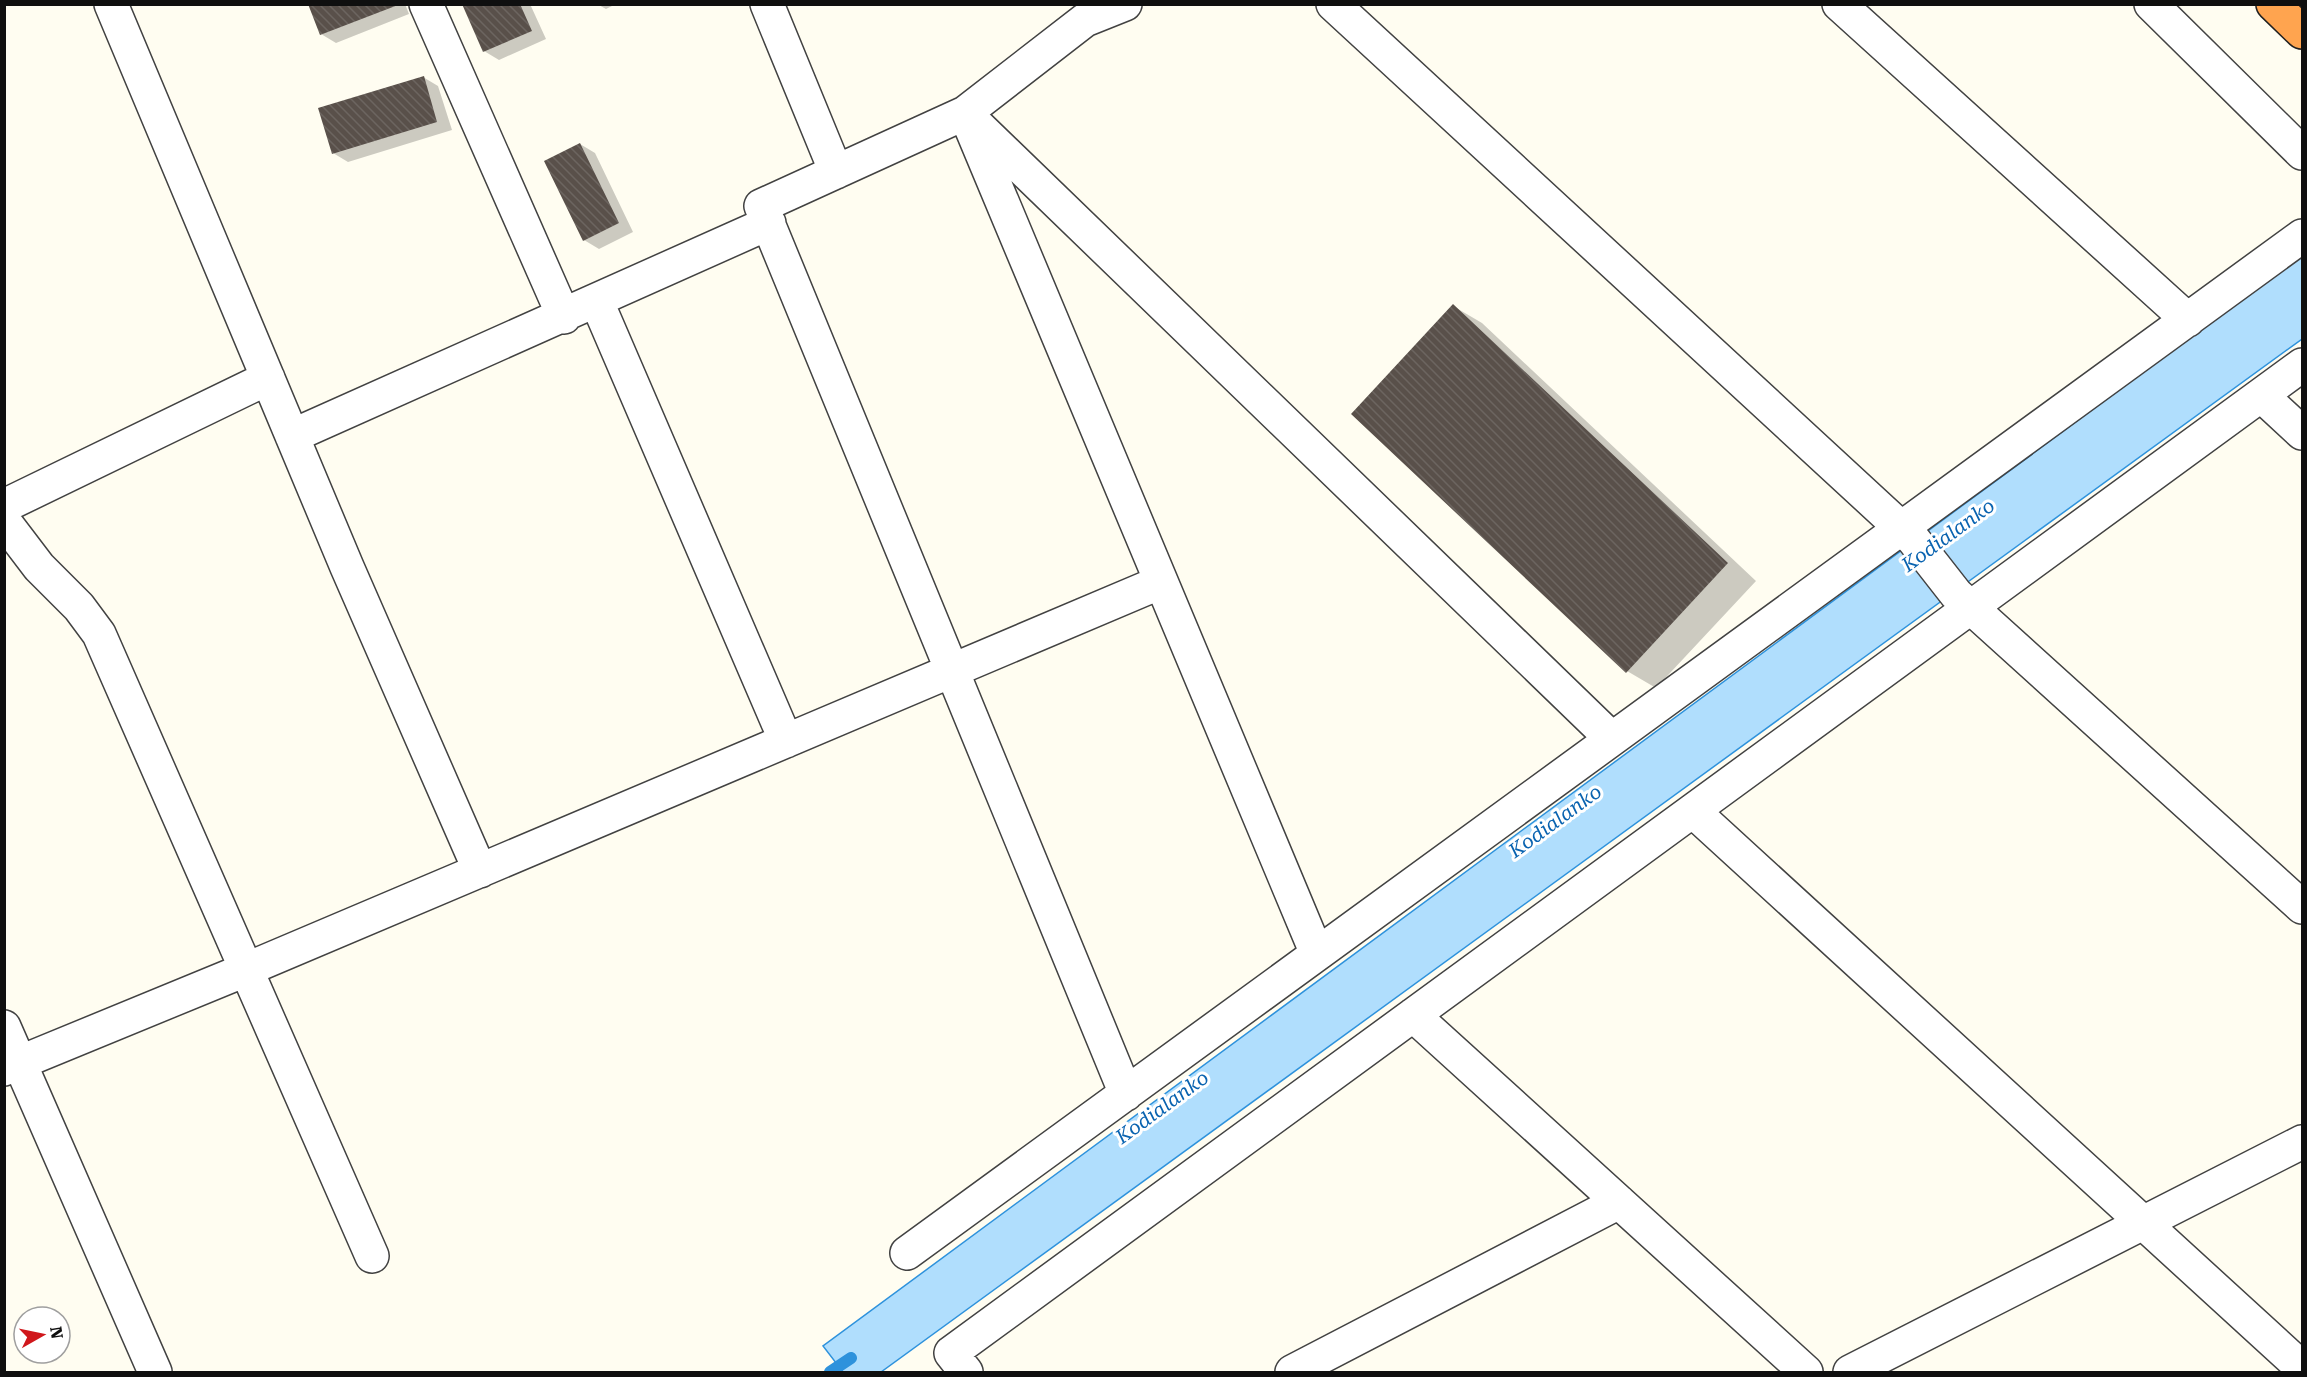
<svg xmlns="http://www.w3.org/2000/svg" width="2307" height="1377" font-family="'Roboto Serif',serif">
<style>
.water{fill:#b0defd;stroke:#2e92dc;stroke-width:1.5}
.shadow{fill:#0003}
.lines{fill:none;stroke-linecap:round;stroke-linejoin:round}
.stream{stroke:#2e92dc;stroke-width:12}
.building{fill:url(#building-back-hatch)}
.street-casing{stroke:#424242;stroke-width:36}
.highway-casing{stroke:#202020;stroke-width:36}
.street{stroke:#fff;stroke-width:33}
.highway{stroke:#ffa44f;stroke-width:33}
.labels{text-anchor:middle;stroke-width:6;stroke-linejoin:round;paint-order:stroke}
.water-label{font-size:20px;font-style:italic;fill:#0963b0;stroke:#fff}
</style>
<defs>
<pattern id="building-back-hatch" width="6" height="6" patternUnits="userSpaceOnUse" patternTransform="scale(1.5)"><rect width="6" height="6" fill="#59504a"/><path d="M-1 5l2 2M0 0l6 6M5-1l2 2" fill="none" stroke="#6c6560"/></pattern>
</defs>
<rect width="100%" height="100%" fill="#fffdf1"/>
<!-- water -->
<path class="water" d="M2302 255V339L881 1372H843L823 1346Z"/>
<!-- shadow -->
<path class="shadow" d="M309 4H405L409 14 336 43 321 34Z
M464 4H530L546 39 499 60 484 51Z
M597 4H616L606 9Z
M423 77 438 86 452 130 348 162 333 153Z
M580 144 595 153 633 232 599 249 584 240Z
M1453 306 1482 323 1756 581 1656 688 1627 671Z"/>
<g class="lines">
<!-- stream -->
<path class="stream" d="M830 1372 851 1358"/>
</g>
<!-- building -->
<path class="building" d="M308 4H398V5L320 35Z
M462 4H520L532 31 483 52Z
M424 76 437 122 332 154 318 108Z
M580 143 619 223 583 241 544 161Z
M1453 304 1728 563 1626 673 1351 414Z"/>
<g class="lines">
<!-- street casing -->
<g class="street-casing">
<path id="street" d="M111 4 347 567 480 871
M426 4 564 317
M767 4 836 172
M1125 4 1085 20 965 113 761 206 1126 1094
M1333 4 1913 539 1956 594 2302 907
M1839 4 2188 320
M2151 4 2302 153
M965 113 1317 954
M975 123 1612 739
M597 302 786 741
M2261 395 2302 433
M292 436 769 223
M4 506 268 378
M4 521 39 567 79 607 99 634 372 1256
M1693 811 2302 1368
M1413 1015 1806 1372
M4 1027 155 1372
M4 1069 245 970 1161 582
M907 1253 2302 236
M966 1372 951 1353 2302 365
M1292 1372 1619 1202
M1850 1372 2302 1142"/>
</g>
<!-- highway casing -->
<g class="highway-casing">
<path id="highway" d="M2273 4 2302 32"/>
</g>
<!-- street -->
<use href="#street" class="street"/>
<!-- highway -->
<use href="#highway" class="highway"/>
</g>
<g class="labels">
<!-- water labels -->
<g class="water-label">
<text transform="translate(1948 535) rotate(-36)" y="7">Kodialanko</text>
<text transform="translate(1555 821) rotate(-36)" y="7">Kodialanko</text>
<text transform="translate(1162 1107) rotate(-36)" y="7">Kodialanko</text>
</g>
</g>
<!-- border -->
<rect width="2307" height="1377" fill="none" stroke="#0f0f0f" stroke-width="12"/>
<!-- north arrow -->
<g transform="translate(42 1335) rotate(81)"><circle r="28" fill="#ffffff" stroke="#9f9f9f" stroke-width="1.5"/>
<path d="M0-4.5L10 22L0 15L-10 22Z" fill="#d0171b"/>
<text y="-9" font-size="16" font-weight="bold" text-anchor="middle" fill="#0f0f0f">N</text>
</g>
</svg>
